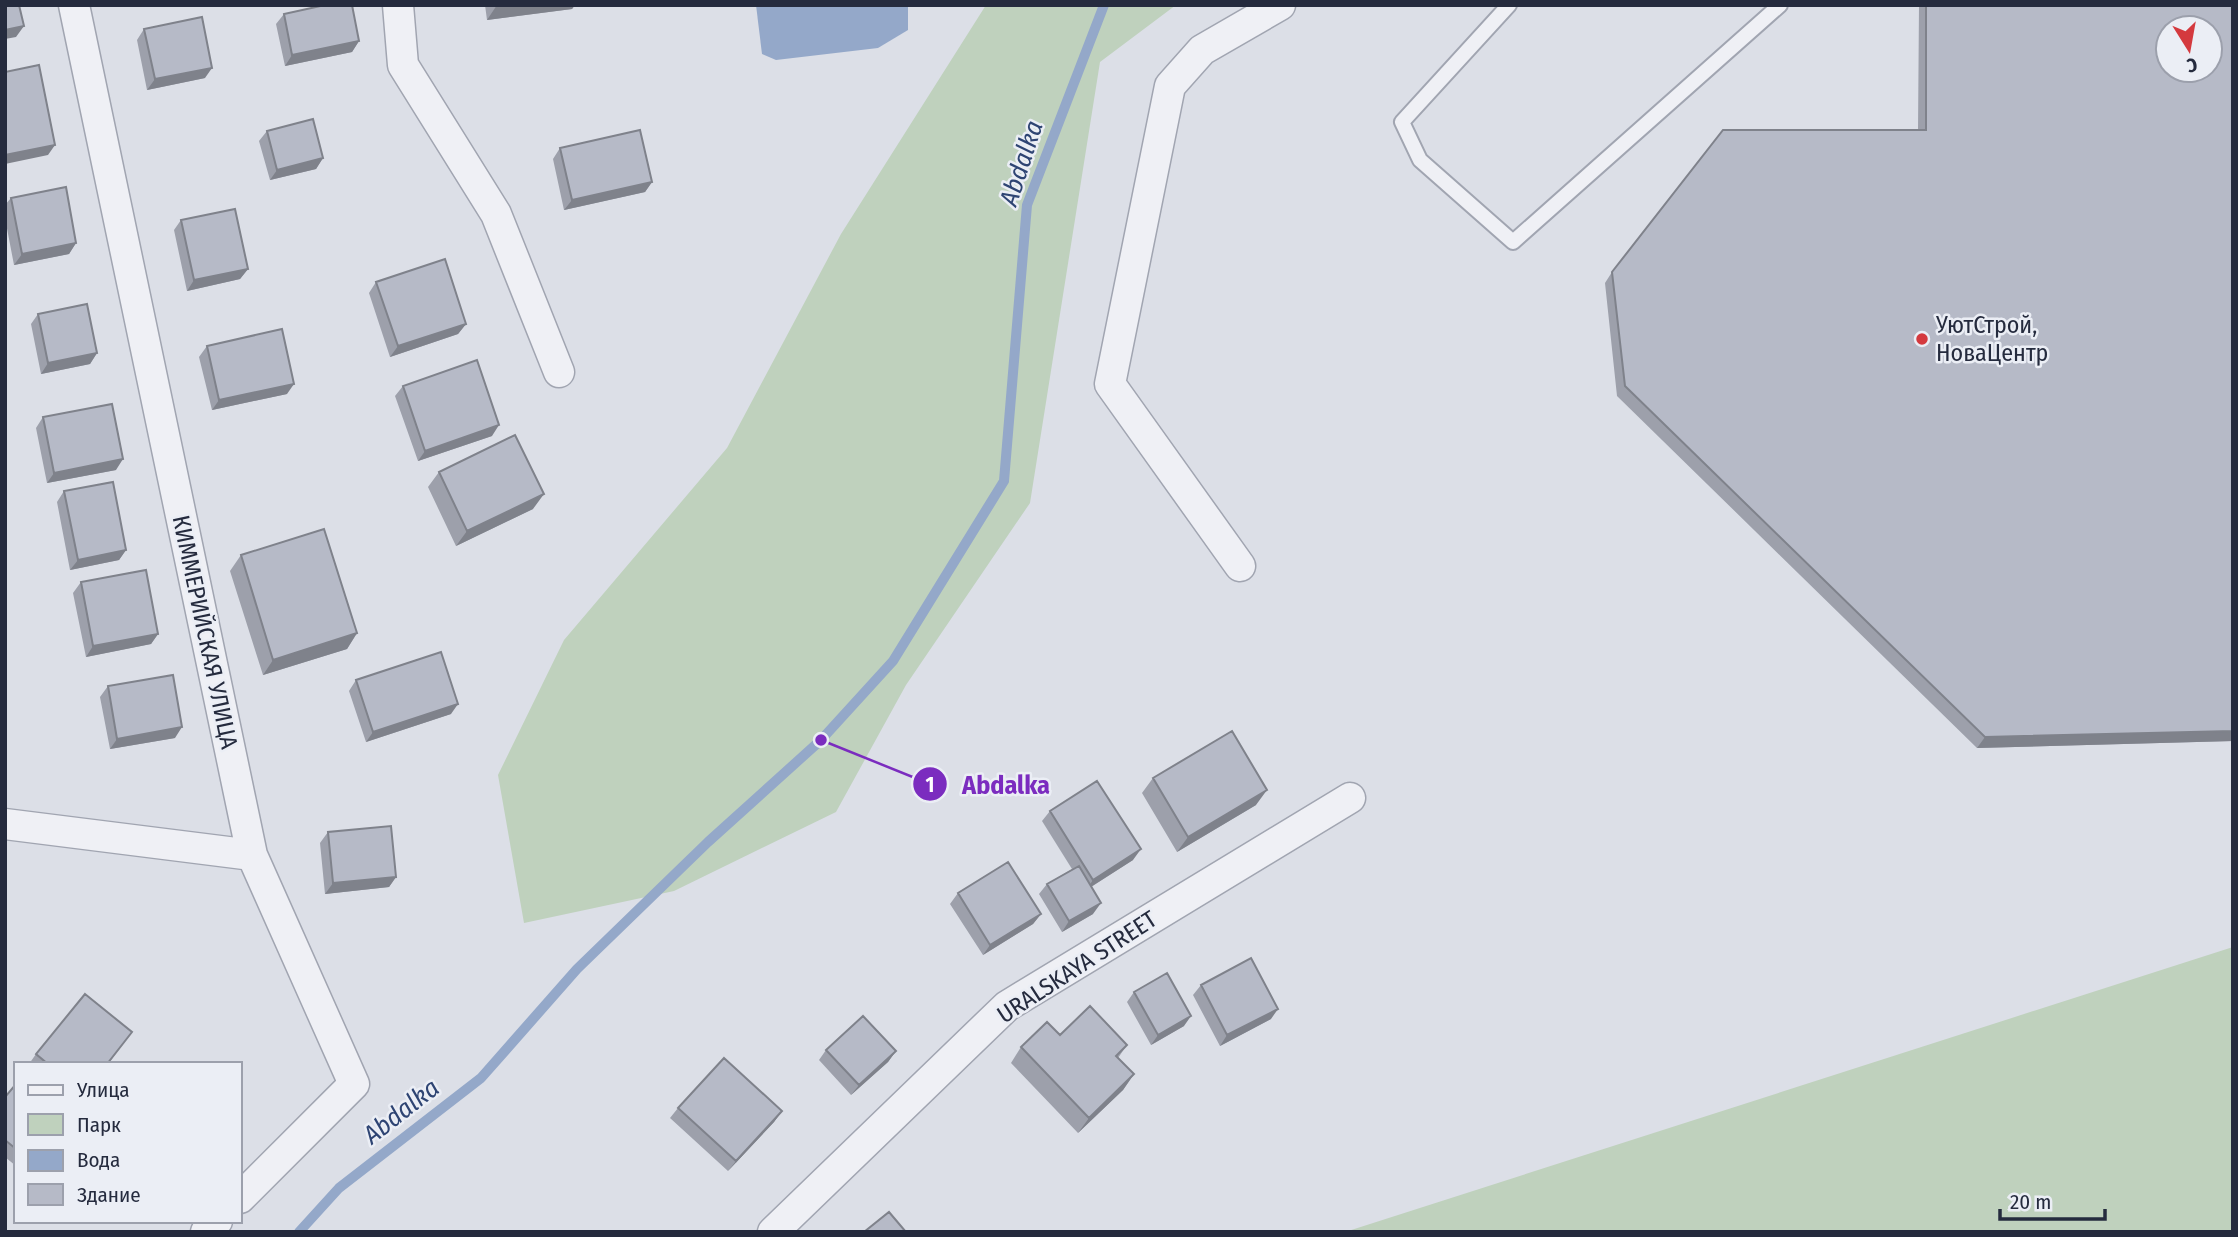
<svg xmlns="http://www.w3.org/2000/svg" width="2238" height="1237" font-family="'Fira Sans Condensed',sans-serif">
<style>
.green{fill:#bfd1bd}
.water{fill:#94a8c9}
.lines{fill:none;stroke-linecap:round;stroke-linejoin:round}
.stream{stroke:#94a8c9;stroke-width:10}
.lane-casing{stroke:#a1a5b1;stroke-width:18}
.street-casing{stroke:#a1a5b1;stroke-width:33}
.lane{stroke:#eff0f5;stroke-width:14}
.street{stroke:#eff0f5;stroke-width:30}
.wall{fill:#9da0ab}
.shaded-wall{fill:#7f828b}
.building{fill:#b6bac7;stroke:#7f828b;stroke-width:2;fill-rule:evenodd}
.poi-dot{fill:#d4393e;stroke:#ebeef5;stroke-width:2.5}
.labels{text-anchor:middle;stroke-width:5;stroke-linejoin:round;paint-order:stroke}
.poi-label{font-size:24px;fill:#252b3e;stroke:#ebeef5;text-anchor:start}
.street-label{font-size:24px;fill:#252b3e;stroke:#ebeef5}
.water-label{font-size:26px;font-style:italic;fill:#2e4473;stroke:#ebeef5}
.leader{fill:none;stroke:#7b2cbf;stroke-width:2.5}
.callout-dot{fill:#7b2cbf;stroke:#ebeef5;stroke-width:2.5}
.mark-label{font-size:21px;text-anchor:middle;font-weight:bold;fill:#fff}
.callout-label{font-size:26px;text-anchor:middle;font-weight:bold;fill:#7b2cbf;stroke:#ebeef5;stroke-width:5;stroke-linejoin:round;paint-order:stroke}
</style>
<rect width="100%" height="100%" fill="#dcdfe7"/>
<!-- green -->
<path class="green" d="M986 5H1176L1100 62 1030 503 906 685 836 812 674 891 524 923 498 775 564 640 727 448 841 234Z
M2233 947V1232H1345Z"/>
<!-- water -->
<path class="water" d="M756 5H908V30L878 48 776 60 762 54Z"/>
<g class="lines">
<!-- stream -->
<path class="stream" d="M299 1232 339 1188 481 1078 577 969 708 842 821 740 893 661 1004 481 1027 205 1104 5"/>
<!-- lane casing -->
<g class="lane-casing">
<path id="lane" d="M1509 5 1402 122 1420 160 1513 242 1780 5"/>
</g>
<!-- street casing -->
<g class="street-casing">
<path id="street" d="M74 5 252 855 354 1084 240 1198
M398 5 403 65 496 214 559 372
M1240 566 1110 384 1170 86 1202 50 1280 5
M5 824 252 855
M206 1232 217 1221
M773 1232 1007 1006 1350 798"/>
</g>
<!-- lane -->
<use href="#lane" class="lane"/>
<!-- street -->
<use href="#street" class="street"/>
</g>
<!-- wall -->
<path class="wall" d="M485 5H575L572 9 487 20Z
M1919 5H2233V741L1977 748 1617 396 1605 283 1612 272 1918 130Z
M284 14 359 41 352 52 285 66 276 24Z
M144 29 205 78 147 90 137 40Z
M267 131 323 158 316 169 270 180 259 141Z
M560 148 652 182 645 192 564 210 553 159Z
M11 198 76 243 69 254 14 265 5 218V205Z
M181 220 248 269 240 279 187 291 174 230Z
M376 282 466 324 458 334 390 357 369 293Z
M38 314 97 353 90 364 41 374 31 324Z
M207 346 287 394 212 410 199 357Z
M403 386 492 436 418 461 395 396Z
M43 417 116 470 47 483 36 428Z
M439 472 533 509 456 546 428 487Z
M64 491 126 550 119 560 70 570 57 502Z
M241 555 357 633 347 649 263 675 230 571Z
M81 582 158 634 151 644 86 657 73 593Z
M356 680 451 714 366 742 349 691Z
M108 686 175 738 110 749 100 697Z
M1153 778 1256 805 1177 852 1142 793Z
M1050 811 1133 860 1091 887 1093 914 1062 932 1039 894 1047 884 1072 869 1042 821Z
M328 832 396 877 389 887 325 894 320 843Z
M958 893 1041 914 1033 924 983 955 950 904Z
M1201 985 1271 1019 1220 1046 1193 995Z
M1134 992 1184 1026 1151 1045 1127 1002Z
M132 1032 108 1064H29L36 1054Z
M1060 1035 1127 1045 1118 1058 1134 1074 1123 1090 1078 1133 1011 1063 1021 1047Z
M826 1050 896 1051 888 1062 851 1095 819 1060Z
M16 1084V1166L5 1157V1097Z
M678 1108 782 1111 774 1122 728 1171 670 1118Z"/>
<!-- shaded-wall -->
<path class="shaded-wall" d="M497 5H575L572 9 487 20Z
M24 26 16 37 5 39V30Z
M359 41 352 52 285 66 292 55Z
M212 68 205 78 147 90 155 79Z
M55 145 48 155 5 164V155Z
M323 158 316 169 270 180 277 170Z
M652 182 645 192 564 210 572 200Z
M76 243 69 254 14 265 22 254Z
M248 269 240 279 187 291 194 280Z
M466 324 458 334 390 357 398 346Z
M97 353 90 364 41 374 48 363Z
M294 384 287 394 212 410 219 400Z
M499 425 492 436 418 461 425 451Z
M123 459 116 470 47 483 54 473Z
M544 494 533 509 456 546 467 531Z
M126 550 119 560 70 570 78 560Z
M357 633 347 649 263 675 273 660Z
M158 634 151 644 86 657 93 646Z
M458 704 451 714 366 742 373 732Z
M182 727 175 738 110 749 117 739Z
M2233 731V741L1977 748 1985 737Z
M1267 790 1256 805 1177 852 1188 837Z
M1141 849 1133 860 1086 890 1093 880Z
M396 877 389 887 325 894 333 883Z
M1101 903 1093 914 1062 932 1069 921Z
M1041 914 1033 924 983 955 990 945Z
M1278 1009 1271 1019 1220 1046 1227 1035Z
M1191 1016 1184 1026 1151 1045 1158 1035Z
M896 1051 888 1062 851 1095 859 1085Z
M1134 1074 1123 1090 1078 1133 1089 1118Z
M782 1111 774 1122 728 1171 736 1161Z"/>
<!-- building -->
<path class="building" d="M5 5H19L24 26 5 30Z
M325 5H352L359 41 292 55 284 14Z
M1926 5H2233V731L1985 737 1625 386 1612 272 1723 130H1926ZM2168 28H2210V70H2168Z
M202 17 212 68 155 79 144 29Z
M39 65 55 145 5 155V72Z
M313 119 323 158 277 170 267 131Z
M640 130 652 182 572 200 560 148Z
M66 187 76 243 22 254 11 198Z
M235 209 248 269 194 280 181 220Z
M445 259 466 324 398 346 376 282Z
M87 304 97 353 48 363 38 314Z
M282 329 294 384 219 400 207 346Z
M477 360 499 425 425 451 403 386Z
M112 404 123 459 54 473 43 417Z
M515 435 544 494 467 531 439 472Z
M113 482 126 550 78 560 64 491Z
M324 529 357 633 273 660 241 555Z
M146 570 158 634 93 646 81 582Z
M441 652 458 704 373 732 356 680Z
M173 675 182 727 117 739 108 686Z
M1232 731 1267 790 1188 837 1153 778Z
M1097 781 1141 849 1093 880 1050 811Z
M391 826 396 877 333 883 328 832Z
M1008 862 1041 914 990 945 958 893Z
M1079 866 1101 903 1069 921 1047 884Z
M1251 958 1278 1009 1227 1035 1201 985Z
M1167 973 1191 1016 1158 1035 1134 992Z
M85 994 132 1032 107 1064H48L36 1054Z
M1090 1006 1127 1045 1116 1056 1134 1074 1089 1118 1021 1047 1047 1022 1060 1035Z
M863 1016 896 1051 859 1085 826 1050Z
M724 1058 782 1111 736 1161 678 1108Z
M16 1084V1149L5 1140V1097Z
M889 1212 906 1232H864Z"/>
<!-- markers -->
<circle class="poi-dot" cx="1922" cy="339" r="7"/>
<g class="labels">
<!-- poi labels -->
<g class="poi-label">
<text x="1936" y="333">УютСтрой,<tspan x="1936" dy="28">НоваЦентр</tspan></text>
</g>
<!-- street labels -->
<g class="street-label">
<text transform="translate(205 632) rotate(78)" y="8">КИММЕРИЙСКАЯ УЛИЦА</text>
<text transform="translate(1077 967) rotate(-33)" y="8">URALSKAYA STREET</text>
</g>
<!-- water labels -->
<g class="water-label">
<text transform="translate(1021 163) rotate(-72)" y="9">Abdalka</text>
<text transform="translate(401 1111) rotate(-38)" y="9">Abdalka</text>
</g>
</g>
<!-- callouts -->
<path class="leader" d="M821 740L930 784"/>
<g class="callout-dot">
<circle cx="821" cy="740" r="7"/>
<circle cx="930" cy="784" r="18"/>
</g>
<g class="mark-label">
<text x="930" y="792">1</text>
</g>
<g class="callout-label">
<text x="1006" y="794">Abdalka</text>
</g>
<!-- border -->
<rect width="2238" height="1237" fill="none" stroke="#252b3e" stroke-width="14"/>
<!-- legend -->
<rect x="14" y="1062" width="228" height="161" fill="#ebeef5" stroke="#9ca0ac" stroke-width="2"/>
<rect x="28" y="1085" width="35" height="10" fill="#eff0f5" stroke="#9ca0ac" stroke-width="2"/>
<text x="77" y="1097" font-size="21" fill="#252b3e">Улица</text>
<rect x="28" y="1114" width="35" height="21" fill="#bfd1bd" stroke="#9ca0ac" stroke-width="2"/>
<text x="77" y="1132" font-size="21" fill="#252b3e">Парк</text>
<rect x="28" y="1150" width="35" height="21" fill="#94a8c9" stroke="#9ca0ac" stroke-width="2"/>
<text x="77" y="1167" font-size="21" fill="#252b3e">Вода</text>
<rect x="28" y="1184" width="35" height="21" fill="#b6bac7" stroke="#9ca0ac" stroke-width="2"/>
<text x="77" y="1202" font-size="21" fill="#252b3e">Здание</text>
<!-- north arrow -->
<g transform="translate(2189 49) rotate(169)"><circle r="33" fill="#ebeef5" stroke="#9ca0ac" stroke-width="2"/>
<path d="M0-5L12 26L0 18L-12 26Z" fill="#d4393e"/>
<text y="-10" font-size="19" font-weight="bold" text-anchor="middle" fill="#252b3e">С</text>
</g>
<!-- scale -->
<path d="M2000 1209v10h105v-10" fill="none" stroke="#252b3e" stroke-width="3.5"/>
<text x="2010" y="1209" font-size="21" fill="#252b3e" stroke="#ebeef5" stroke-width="5" paint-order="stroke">20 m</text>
</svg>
